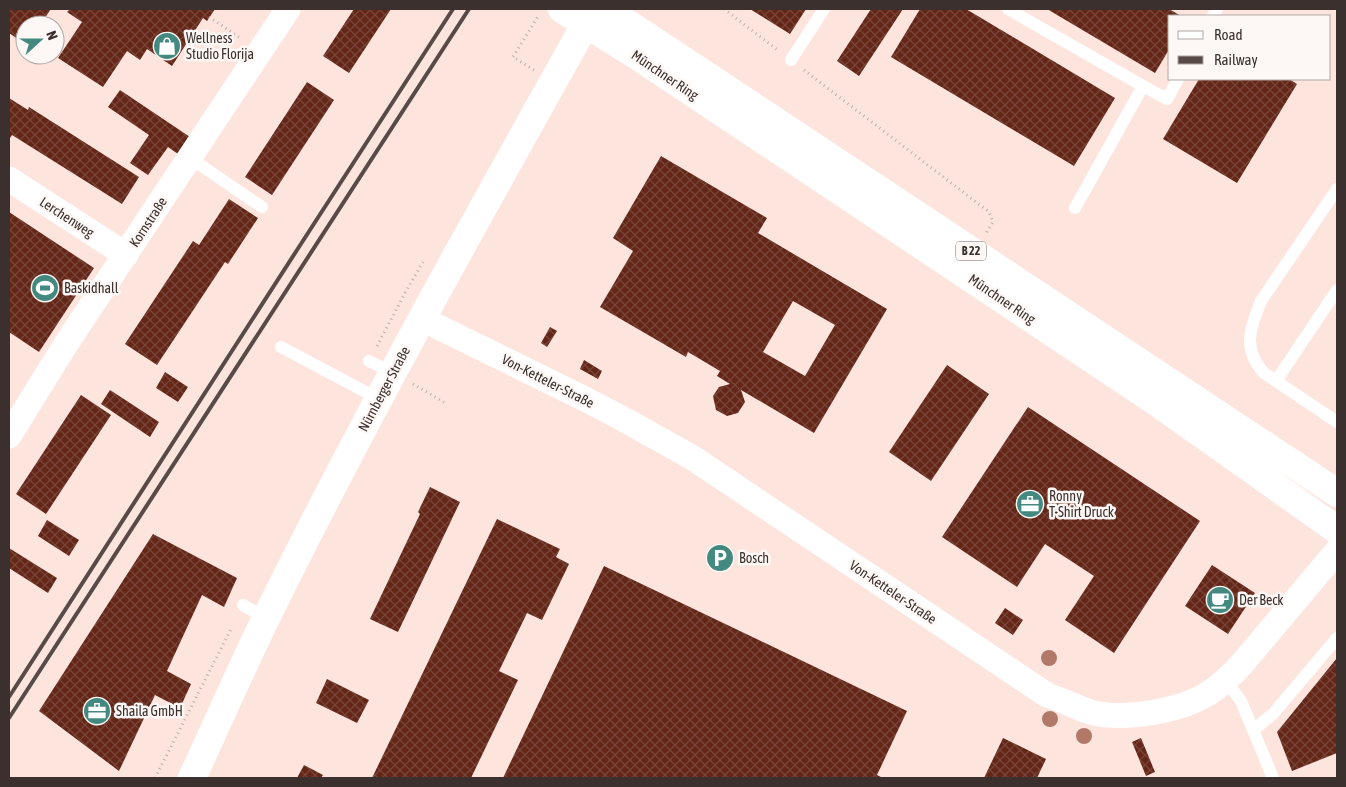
<svg xmlns="http://www.w3.org/2000/svg" width="1346" height="787" font-family="'Asap Condensed',sans-serif">
<style>
.building{fill:url(#building-cross-hatch);fill-rule:evenodd}
.lines{fill:none;stroke-linecap:round;stroke-linejoin:round}
.path{stroke:#c1ada7;stroke-width:3;stroke-dasharray:1 4;stroke-linecap:butt}
.service{stroke:#fff;stroke-width:12}
.minor{stroke:#fff;stroke-width:25}
.tertiary{stroke:#fff;stroke-width:28}
.primary{stroke:#fff;stroke-width:28}
.rail{stroke:#584b47;stroke-width:4}
.tree{fill:#b27868}
.labels{text-anchor:middle;stroke-width:5;stroke-linejoin:round;paint-order:stroke}
.shield{fill:#fdf7f5;stroke:#756c69;stroke-width:1}
.shield-label{font-size:12px;font-weight:bold;fill:#3b302d}
.poi-label{font-size:14px;fill:#3b302d;stroke:#fdf7f5;text-anchor:start}
.street-label{font-size:14px;fill:#3b302d;stroke:#fdf7f5}
</style>
<defs>
<pattern id="building-cross-hatch" width="8" height="8" patternUnits="userSpaceOnUse" patternTransform="scale(1.25)"><rect width="8" height="8" fill="#642617"/><path d="M0 0l8 8M0 8l8-8" fill="none" stroke="#774539"/></pattern>
</defs>
<rect width="100%" height="100%" fill="#fde5de"/>
<!-- building -->
<path class="building" d="M9 9H51L40 25H25V44L9 33Z
M70 9H215L207 21 203 18 172 66 147 49 140 60 127 51 103 87 58 58 82 22 67 12Z
M354 9H391L349 73 323 56Z
M750 9H806L790 34Z
M871 9H903L859 76 837 61Z
M920 9H966L1115 98 1074 166 891 57Z
M1047 9H1169L1181 16H1170V48L1155 73Z
M1199 79H1289L1297 84 1237 183 1163 139Z
M307 82 334 100 272 195 245 177Z
M120 90 190 137 178 154 168 147 148 175 130 163 149 135 108 107Z
M9 98 28 110 29 107 139 177 122 204 12 135 10 138 9 137Z
M661 156 767 218 758 233 887 309 814 433 741 390 745 402 738 413 727 416 716 410 713 396 719 387 730 384 717 376 720 371 688 352 686 357 600 307 633 251 613 238ZM793 301 835 325 805 376 763 352Z
M229 199 258 218 228 264 225 262 157 365 125 344 193 241 199 245Z
M9 212 94 268 39 352 9 332Z
M550 327 557 331 547 347 541 343Z
M584 360 602 371 598 379 580 369Z
M947 365 989 394 931 481 889 452Z
M165 372 188 387 178 402 156 388Z
M110 390 159 422 150 437 101 404Z
M81 395 111 415 46 514 16 494Z
M1028 407 1200 521 1114 653 1065 620 1094 576 1045 544 1017 587 942 537Z
M430 487 460 502 398 632 370 619 420 514 418 512Z
M497 519 560 549 556 557 569 564 542 620 527 613 499 671 518 680 471 778H372Z
M47 520 79 540 69 556 38 536Z
M153 534 237 578 224 607 202 595 167 671 191 684 180 708 155 695 119 771 39 711Z
M9 548 57 578 48 593 9 568Z
M1212 565 1255 593 1228 634 1185 606Z
M604 566 907 711 877 775 883 778H503Z
M1005 608 1023 620 1013 635 995 623Z
M1337 658V753L1292 771 1277 732Z
M327 679 369 700 357 723 316 703Z
M1003 738 1046 759 1037 778H984Z
M1141 738 1155 772 1146 776 1132 742Z
M304 765 323 775 321 778H297Z"/>
<g class="lines">
<!-- path -->
<path class="path" d="M724 9 779 51
M209 17 242 39
M534 70 513 57 539 15
M804 70 989 212 993 222 986 233
M377 346 406 291 423 262
M413 384 447 404
M155 778 232 627"/>
<!-- service -->
<path class="service" d="M1008 9 1143 86
M1213 16 1217 9
M791 60 824 9
M190 158 262 207
M1337 189 1261 301C1250 328 1242 349 1264 373L1337 422
M1075 208 1143 86 1167 99 1178 79
M281 347 379 399
M369 361 393 373
M1276 381 1337 290
M243 605 266 618
M1226 681 1241 701 1273 778
M1253 730 1273 714 1337 638"/>
<!-- minor -->
<path class="minor" d="M9 179 126 255
M422 319 587 400 625 420 693 458 1047 695C1062 700 1076 707 1090 712 1123 721 1181 711 1209 693 1221 685 1231 676 1241 665L1337 551
M9 436 66 344 288 9"/>
<!-- tertiary -->
<path class="tertiary" d="M192 778C217 724 241 669 267 616 369 409 482 209 594 9"/>
<!-- primary -->
<path class="primary" d="M562 9 636 55 1155 401 1337 530
M606 9 1337 493"/>
<!-- rail -->
<path class="rail" d="M9 697 297 250 453 9
M9 718 469 9"/>
</g>
<!-- trees -->
<g class="tree">
<circle cx="1049" cy="658" r="8"/>
<circle cx="1050" cy="719" r="8"/>
<circle cx="1084" cy="736" r="8"/>
</g>
<!-- icons -->
<defs>
<g id="shop-disc" transform="scale(1.4375)"><circle r="9.5" fill="#438980" stroke="#fdf7f5"/><path d="M-5-2.5h2.3a2.7 3.5 0 0 1 5.4 0H5L5.5 6h-11ZM-1.5-2.5h3a1.5 2.3 0 0 0-3 0Z" fill="#fff"/></g>
<g id="stadium-disc" transform="scale(1.4375)"><circle r="9.5" fill="#438980" stroke="#fdf7f5"/><path d="M0-5a6.5 5 0 1 0 0 10a6.5 5 0 1 0 0-10ZM-3.5-1.8h7v3.6h-7Z" fill="#fff"/></g>
<g id="office-disc" transform="scale(1.4375)"><circle r="9.5" fill="#438980" stroke="#fdf7f5"/><path d="M-6-3h4V-5.5h4V-3h4V5H-6ZM-1-4.5V-3h2v-1.5ZM-6 0V1H6V0Z" fill="#fff"/></g>
<g id="parking-disc" transform="scale(1.4375)"><circle r="9.5" fill="#438980" stroke="#fdf7f5"/><path d="M-3.5-5.5H1a3.5 3.5 0 0 1 0 7H-1V5.5H-3.5ZM-1-3.4V-.6H.8a1.4 1.4 0 0 0 0-2.8Z" fill="#fff"/></g>
<g id="cafe-disc" transform="scale(1.4375)"><circle r="9.5" fill="#438980" stroke="#fdf7f5"/><path d="M-5.5-4.5H6V0H3Q3 3.5 0 3.5H-2.5Q-5.5 3.5-5.5 0ZM3-3.2v2h1.7v-2ZM-6 4.5H4V6H-6Z" fill="#fff"/></g>
</defs>
<g fill-rule="evenodd">
<use href="#shop-disc" x="167" y="46"/>
<use href="#stadium-disc" x="45" y="288"/>
<use href="#office-disc" x="1030" y="504"/>
<use href="#parking-disc" x="720" y="558"/>
<use href="#cafe-disc" x="1220" y="600"/>
<use href="#office-disc" x="97" y="711"/>
</g>
<g class="labels">
<!-- shield labels -->
<rect class="shield" x="956" y="241.5" width="30" height="19" rx="4"/>
<g class="shield-label">
<text x="971" y="255">B 22</text>
</g>
<!-- poi labels -->
<g class="poi-label">
<text x="186" y="43">Wellness<tspan x="186" dy="16">Studio Florija</tspan></text>
<text x="64" y="293">Baskidhall</text>
<text x="1049" y="501">Ronny<tspan x="1049" dy="16">T-Shirt Druck</tspan></text>
<text x="739" y="563">Bosch</text>
<text x="1239" y="605">Der Beck</text>
<text x="116" y="716">Shaila GmbH</text>
</g>
<!-- street labels -->
<g class="street-label">
<text transform="translate(665 75) rotate(34)" y="5">Münchner Ring</text>
<text transform="translate(67 217) rotate(33)" y="5">Lerchenweg</text>
<text transform="translate(148 222) rotate(-57)" y="5">Kornstraße</text>
<text transform="translate(1002 299) rotate(34)" y="5">Münchner Ring</text>
<text transform="translate(548 381) rotate(27)" y="5">Von-Ketteler-Straße</text>
<text transform="translate(384 389) rotate(-62)" y="5">Nürnberger Straße</text>
<text transform="translate(893 592) rotate(34)" y="5">Von-Ketteler-Straße</text>
</g>
</g>
<!-- border -->
<rect width="1346" height="787" fill="none" stroke="#3b302d" stroke-width="20"/>
<!-- legend -->
<rect x="1168" y="15" width="162" height="65" fill="#fdf7f5" stroke="#afa7a5"/>
<rect x="1178" y="31" width="25" height="8" fill="#ffffff" stroke="#afa7a5"/>
<text x="1214" y="40" font-size="15" fill="#3b302d">Road</text>
<rect x="1178" y="56" width="25" height="8" fill="#584b47" stroke="#afa7a5"/>
<text x="1214" y="65" font-size="15" fill="#3b302d">Railway</text>
<!-- north arrow -->
<g transform="translate(40 40) rotate(69)"><circle r="24" fill="#fdf7f5" stroke="#afa7a5"/>
<path d="M0-4L9 19L0 12L-9 19Z" fill="#438980"/>
<text y="-8" font-size="14" font-weight="bold" text-anchor="middle" fill="#3b302d">N</text>
</g>
</svg>
